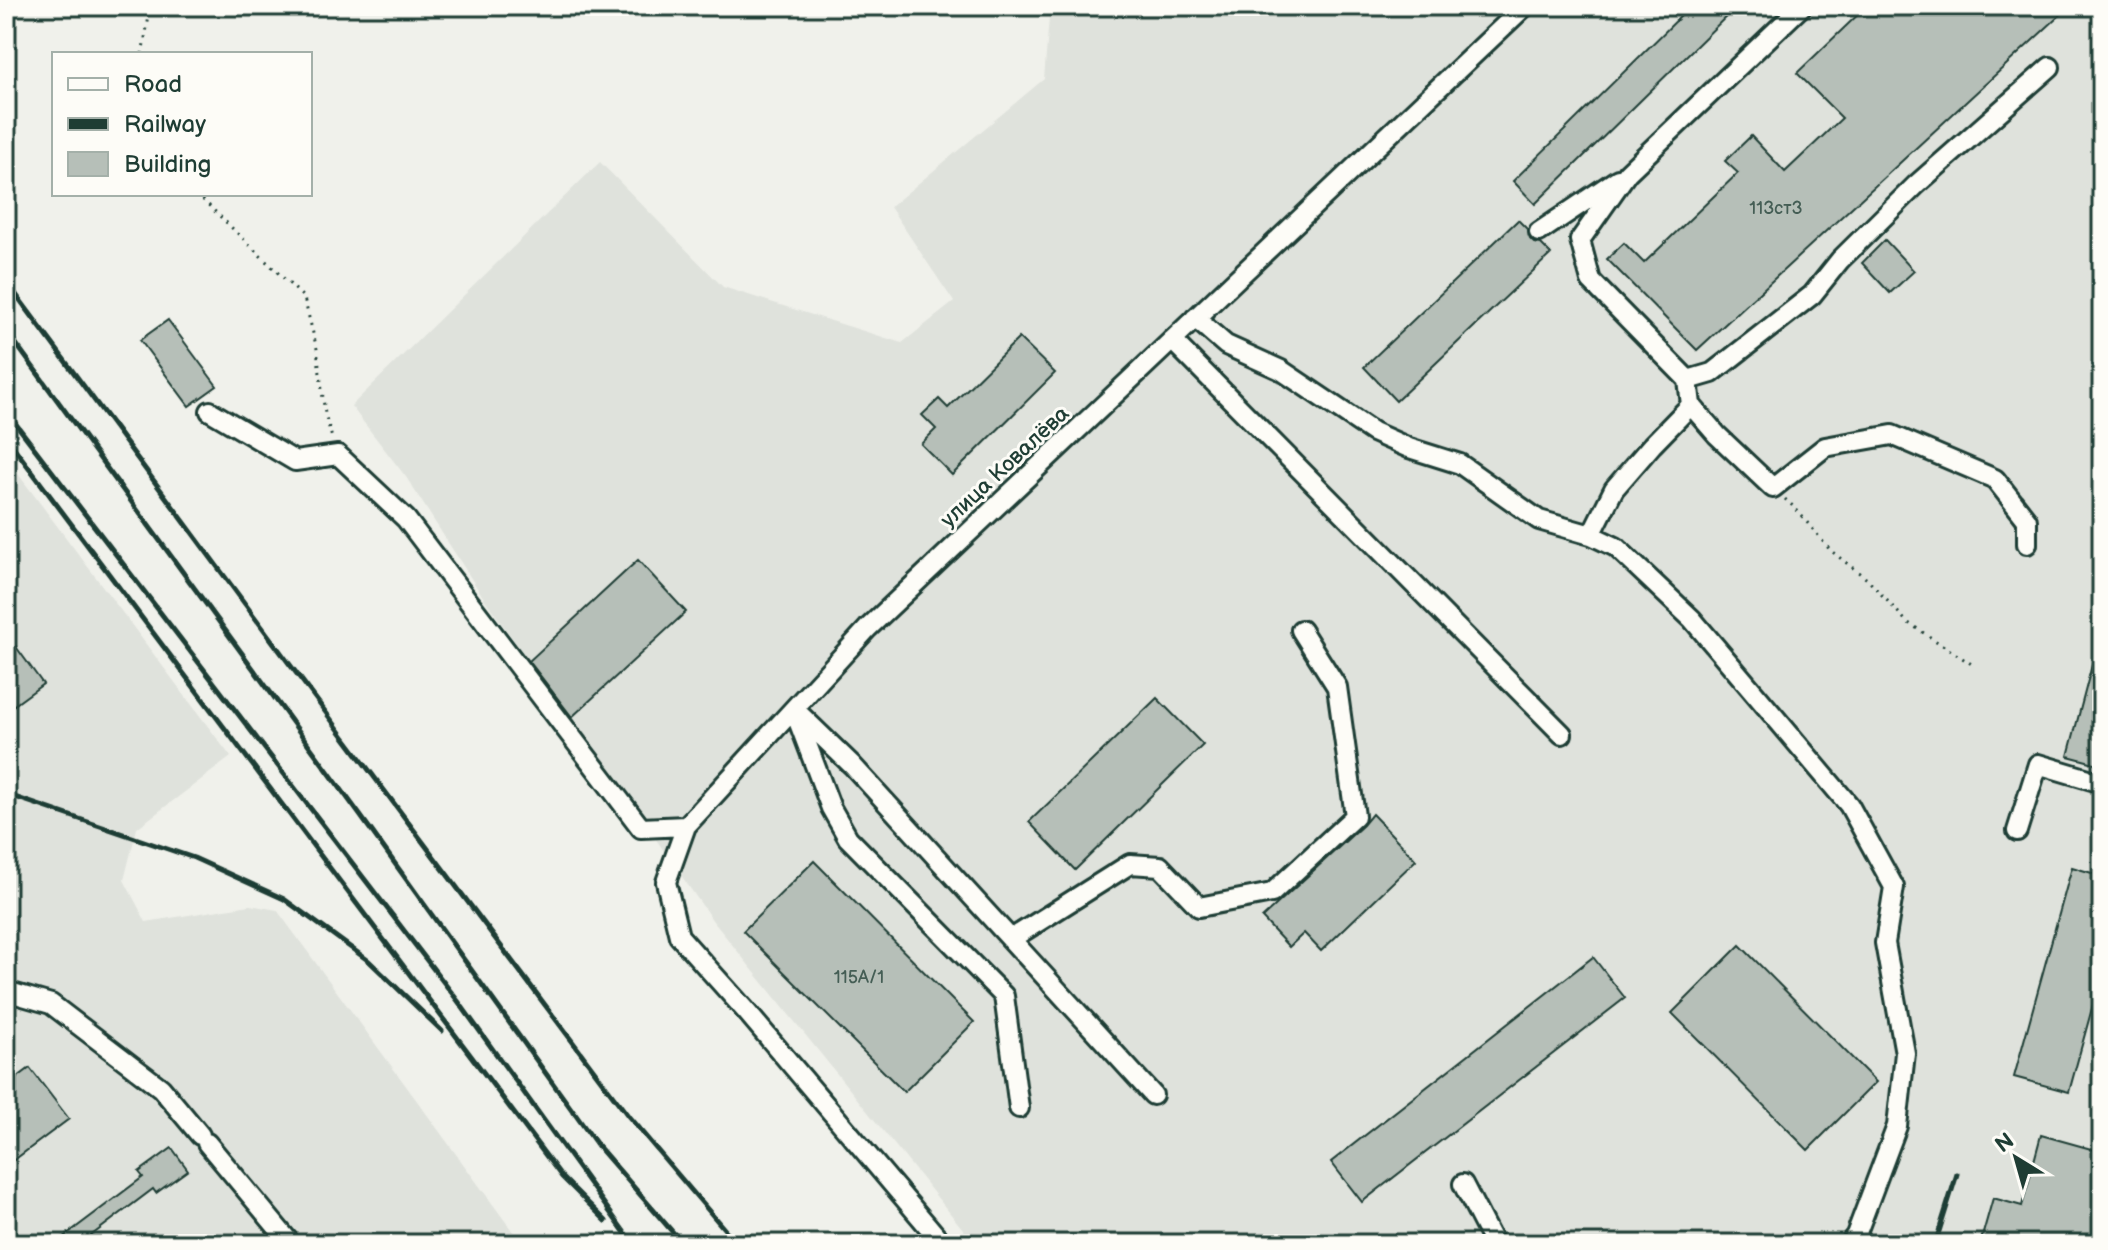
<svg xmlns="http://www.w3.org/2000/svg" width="2108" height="1250" font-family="'Balsamiq Sans',sans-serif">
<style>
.built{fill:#dfe2dc}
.building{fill:#b6bfb8;stroke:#1f3d34;stroke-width:2}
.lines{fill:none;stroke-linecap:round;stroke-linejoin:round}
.minor-casing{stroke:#1f3d34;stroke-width:24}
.path{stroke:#1f3d34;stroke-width:3;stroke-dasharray:2 6;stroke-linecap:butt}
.minor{stroke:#fdfcf7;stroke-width:18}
.rail{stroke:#1f3d34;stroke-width:5}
.labels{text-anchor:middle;stroke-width:6;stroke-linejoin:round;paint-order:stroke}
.number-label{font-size:18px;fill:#455e55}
.street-label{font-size:22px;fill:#1f3d34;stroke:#fdfcf7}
</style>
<rect width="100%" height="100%" fill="#f0f1eb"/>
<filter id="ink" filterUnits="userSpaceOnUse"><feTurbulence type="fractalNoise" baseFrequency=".0125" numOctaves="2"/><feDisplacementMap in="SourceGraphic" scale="16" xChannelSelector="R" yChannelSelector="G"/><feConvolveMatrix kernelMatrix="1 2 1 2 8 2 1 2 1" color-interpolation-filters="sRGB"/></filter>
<g filter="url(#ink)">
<!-- built -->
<path class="built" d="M1050 6H2102V1244H975L713 921 625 795 485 600 406 477 351 406 600 162 723 287 902 343 954 302 890 207 1044 79Z
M6 458 231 757 137 828 124 880 146 922 250 905 277 910 522 1244H6Z"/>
<!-- building -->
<path class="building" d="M1691 6H1737L1535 204 1513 181Z
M1867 6H2070L1697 350 1607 259 1624 243 1644 263 1738 173 1725 161 1751 136 1785 172 1842 118 1797 73Z
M1518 220 1528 230 1530 239 1534 243 1541 244 1551 254 1396 401 1364 367Z
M1885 240 1914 271 1890 293 1862 263Z
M168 320 217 386 189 406 140 340Z
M1019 338 1055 373 952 475 921 444 936 429 922 415 939 399 948 408Z
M638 560 686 612 572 717 529 661Z
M6 633 43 684 6 711Z
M2097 646H2102V765L2068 756Z
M1157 698 1203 745 1075 870 1029 822Z
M1372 814 1416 860 1321 951 1304 933 1289 947 1262 918 1363 825Z
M814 861 974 1022 904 1092 743 931Z
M2072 867 2102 876V972L2069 1092 2014 1077Z
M1740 945 1876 1082 1808 1150 1672 1013Z
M1593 957 1625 998 1362 1202 1331 1162Z
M30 1068 69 1119 6 1166V1086Z
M2041 1135 2102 1152V1244H1980L1993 1198 2022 1206Z
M172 1148 188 1170 156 1193 153 1189 80 1244H54L143 1177 139 1172Z"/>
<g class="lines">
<!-- minor casing -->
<g class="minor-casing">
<path id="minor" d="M1539 232 1618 179
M1195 318 1226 345 1281 370 1373 432 1409 448 1460 464 1539 520 1591 535 1616 547 1692 619 1849 805 1894 887 1885 943 1905 1053 1897 1126 1856 1235 1849 1244
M1172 340 1562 734
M1688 380 1712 373 1812 295 1840 260 1916 185 2050 67
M1691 405 1717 435 1773 488 1825 447 1892 435 1995 479 2027 520V544
M210 411 295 461 338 455 406 519 641 828 686 826
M1591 535 1614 489 1652 445 1691 405 1688 380 1591 281 1580 240 1627 173 1802 6
M794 709 852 765 1153 1095
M796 715 831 808 848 838 1004 996 1019 1108
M2017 831 2038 764 2102 783
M1011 939 1130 864 1160 866 1199 907 1272 893 1355 816 1337 687 1301 630
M6 993 9 992 51 1004 161 1088 200 1135
M207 1143 291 1244
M1463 1184 1494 1244
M943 1244 746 1011 679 936 666 882 686 826 868 628 1525 6"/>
</g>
<!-- path -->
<path class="path" d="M142 54 151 6
M197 194 304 298 317 349 325 414 332 438
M1785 499 1796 509 1830 550 1867 579 1907 622 1973 665"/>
<!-- minor -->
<use href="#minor" class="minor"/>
<!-- rail -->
<path class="rail" d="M6 281 288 662 629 1117 737 1244
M6 330 360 815 598 1146 683 1244
M6 411 458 1001 633 1244
M6 437 562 1177 606 1221
M6 794 194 858 284 899 369 961 442 1031
M1935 1244 1957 1174"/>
</g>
</g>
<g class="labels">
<!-- number labels -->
<g class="number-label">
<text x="1776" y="214">113ст3</text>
<text x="859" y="983">115А/1</text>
</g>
<!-- street labels -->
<g class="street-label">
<text transform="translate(1004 466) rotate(-43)" y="8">улица Ковалёва</text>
</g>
</g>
<!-- margin -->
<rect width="2108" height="1250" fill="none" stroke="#fdfcf7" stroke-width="32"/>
<rect x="16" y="16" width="2076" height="1218" fill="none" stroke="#1f3d34" stroke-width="3" filter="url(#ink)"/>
<!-- legend -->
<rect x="52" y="52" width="260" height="144" fill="#fdfcf7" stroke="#a4b0a9" stroke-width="2"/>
<rect x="68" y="78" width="40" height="12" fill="#fdfcf7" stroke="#a4b0a9" stroke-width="2"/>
<text x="124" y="92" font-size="24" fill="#1f3d34">Road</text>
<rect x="68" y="118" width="40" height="12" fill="#1f3d34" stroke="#a4b0a9" stroke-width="2"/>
<text x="124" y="132" font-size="24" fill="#1f3d34">Railway</text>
<rect x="68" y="152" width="40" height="24" fill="#b6bfb8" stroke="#a4b0a9" stroke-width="2"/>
<text x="124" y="172" font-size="24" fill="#1f3d34">Building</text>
<!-- north arrow -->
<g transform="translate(2016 1158) rotate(323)" stroke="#fdfcf7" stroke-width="6" paint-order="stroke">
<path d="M0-6L14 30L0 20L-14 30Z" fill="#1f3d34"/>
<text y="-12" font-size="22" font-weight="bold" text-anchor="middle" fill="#1f3d34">N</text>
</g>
</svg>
